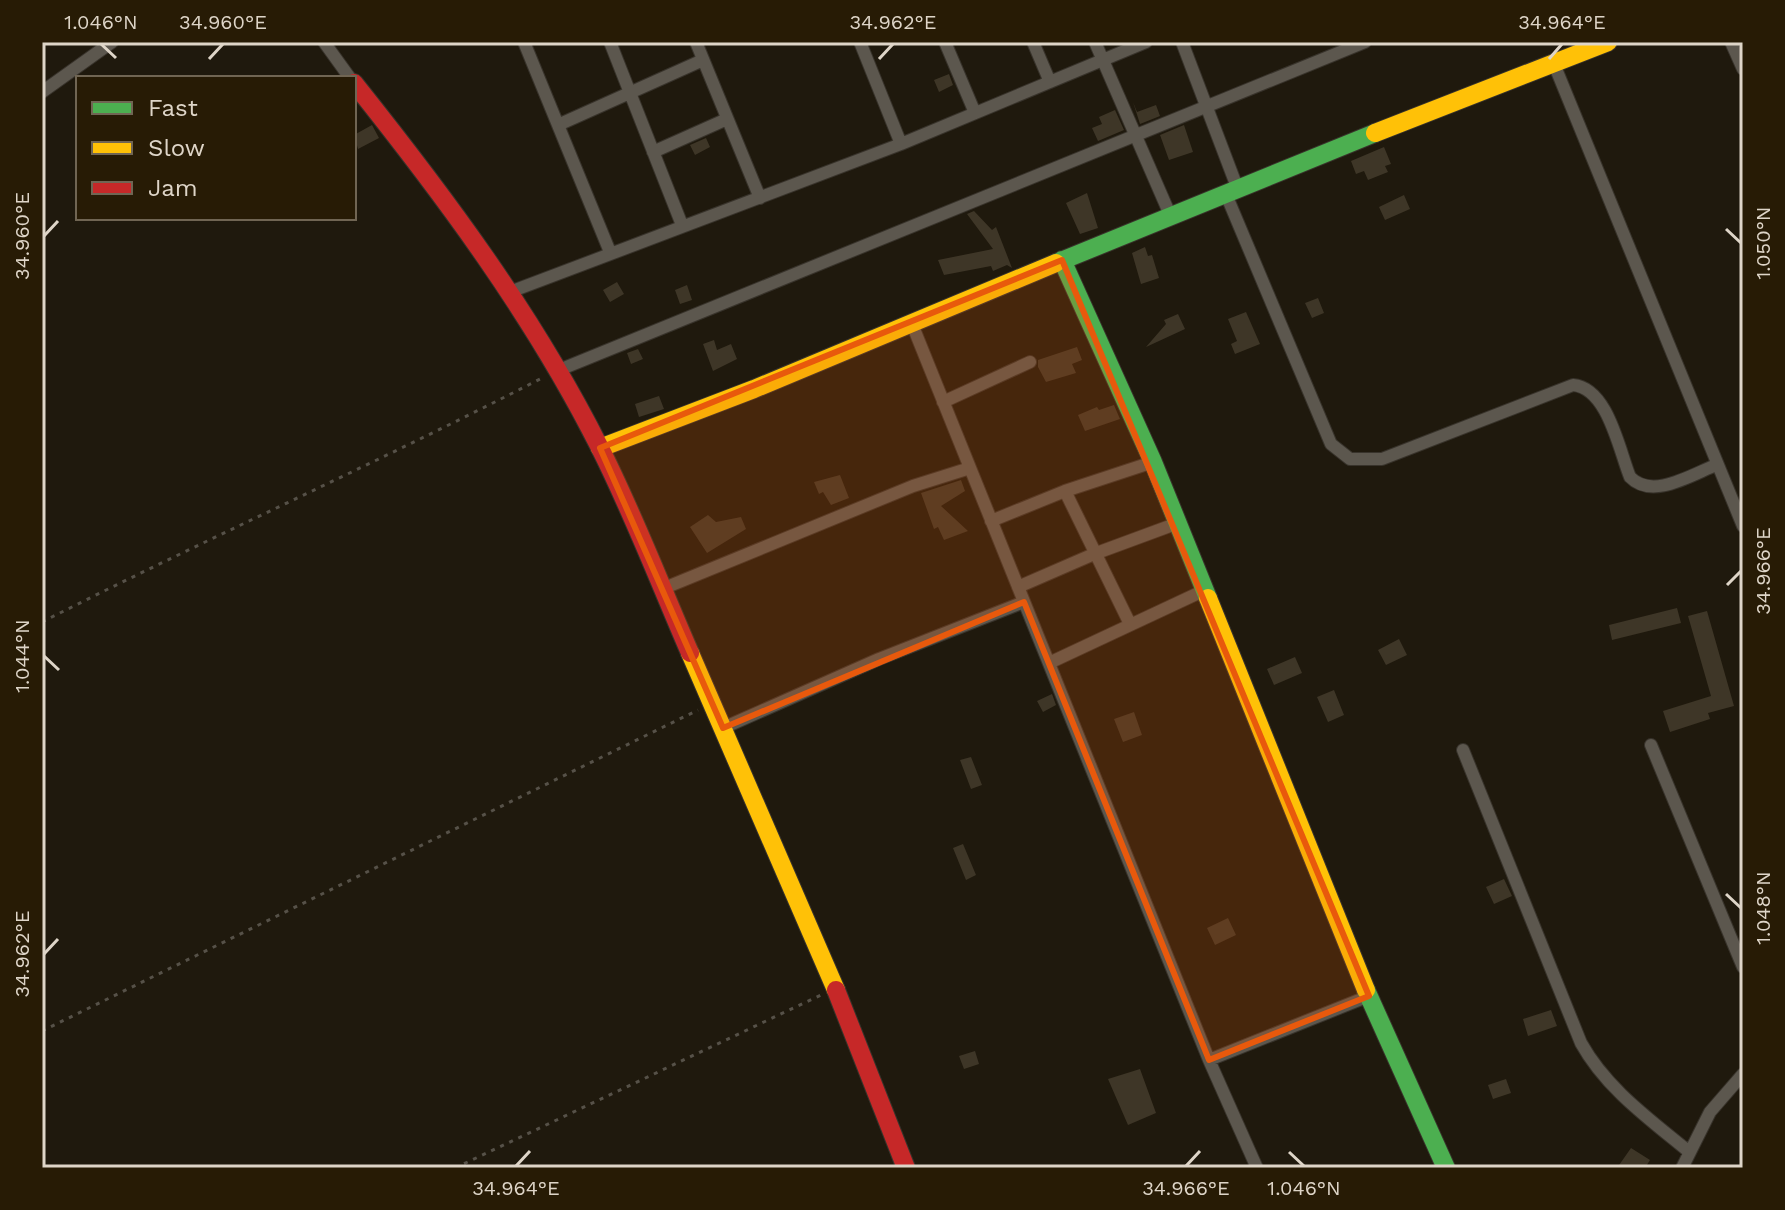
<svg xmlns="http://www.w3.org/2000/svg" width="1785" height="1210" font-family="'Work Sans',sans-serif">
<style>
.building{fill:#3e3627}
.lines{fill:none;stroke-linecap:round;stroke-linejoin:round}
.street-casing{stroke:#38332b;stroke-width:14}
.fast-casing{stroke:#38332b;stroke-width:20}
.slow-casing{stroke:#38332b;stroke-width:20}
.jam-casing{stroke:#38332b;stroke-width:20}
.path{stroke:#565148;stroke-width:3;stroke-dasharray:4 6;stroke-linecap:butt}
.street{stroke:#5c574e;stroke-width:12}
.fast{stroke:#4caf50;stroke-width:18}
.slow{stroke:#ffc107;stroke-width:18}
.jam{stroke:#c62828;stroke-width:18}
.marked{fill:#e8590c;fill-opacity:0.2;stroke:#e8590c;stroke-width:6;stroke-linejoin:round}
.ticks{fill:none;stroke:#ded5c8;stroke-width:3}
.neatline{fill:none;stroke:#ded5c8;stroke-width:3}
.ticks-label{font-size:20px;text-anchor:middle;fill:#ded5c8}
</style>
<rect width="100%" height="100%" fill="#1f190d"/>
<!-- building -->
<path class="building" d="M949 74 953 85 939 92 934 80Z
M1133 102 1137 112 1156 105 1160 116 1140 124Z
M1115 110 1124 130 1098 141 1092 128 1102 124 1099 117Z
M372 125 379 138 358 149 354 135Z
M1184 125 1193 152 1169 160 1160 135Z
M706 138 710 147 695 155 690 145Z
M1384 147 1391 164 1385 166 1388 172 1368 180 1364 171 1356 174 1351 161Z
M1087 193 1098 228 1080 234 1066 203Z
M1404 195 1410 209 1385 220 1379 207Z
M974 211 992 230 996 227 1012 268 1007 265 993 271 991 266 944 275 938 260 993 249 967 214Z
M1145 247 1148 256 1152 255 1159 278 1141 284 1132 253Z
M617 282 624 294 610 302 603 290Z
M687 285 692 300 680 304 675 290Z
M1318 298 1324 313 1312 318 1305 303Z
M1246 312 1260 344 1235 354 1231 344 1237 341 1228 319Z
M1178 314 1185 329 1146 347 1166 324 1164 320Z
M714 340 717 350 731 344 737 359 713 371 703 344Z
M1077 347 1082 360 1072 364 1076 373 1046 382 1038 367V360Z
M638 349 643 359 631 364 627 353Z
M659 396 664 409 639 417 635 404Z
M1114 405 1120 419 1085 431 1078 415 1097 407 1099 410Z
M840 475 849 498 831 505 823 492 819 494 814 482Z
M961 480 965 491 941 506 968 531 944 540 938 527 934 529 921 493Z
M708 515 716 522 741 517 746 529 707 553 690 527Z
M1677 608 1681 623 1612 640 1609 625Z
M1707 611 1734 706 1708 713 1710 719 1670 732 1663 711 1711 696 1688 616Z
M1399 639 1407 655 1386 665 1378 650Z
M1295 657 1302 673 1274 685 1267 669Z
M1334 690 1344 715 1328 722 1317 697Z
M1052 694 1056 705 1043 712 1037 701Z
M1134 712 1142 735 1123 742 1114 719Z
M971 757 982 785 971 789 960 760Z
M963 844 976 875 966 880 953 848Z
M1504 879 1512 896 1494 904 1486 887Z
M1228 918 1236 935 1215 945 1207 928Z
M1551 1010 1557 1026 1528 1036 1523 1019Z
M975 1051 979 1064 964 1069 959 1056Z
M1140 1069 1156 1113 1128 1125 1108 1079Z
M1506 1079 1511 1093 1493 1099 1488 1085Z
M1631 1148 1650 1160 1645 1168H1617Z"/>
<g class="lines">
<!-- street casing -->
<g class="street-casing">
<path id="street" d="M324 42 350 78
M524 42 610 252
M610 42 682 225
M696 42 760 198
M860 42 901 144
M945 42 975 113
M1033 42 1050 82
M1095 42 1171 217
M1182 42 1237 187
M1731 42 1743 69
M1554 64 1743 526
M42 92 112 42
M558 125 703 60
M653 152 727 119
M1225 192 1331 444 1350 459H1382L1573 385C1608 388 1619 450 1630 477 1652 500 1691 475 1716 465
M510 292 901 144 1146 42
M912 324 1209 1060 1257 1168
M559 370 1365 42
M943 402 1030 362
M1065 491 1130 624
M991 521 1065 491 1153 462
M1018 587 1094 554 1178 523
M662 589 913 486 970 468
M1049 663 1205 590
M723 728 879 659 1024 602
M1651 745 1743 967
M1463 750 1581 1043C1606 1088 1648 1118 1688 1151
M1209 1060 1369 996
M1682 1168 1710 1112 1743 1074"/>
</g>
<!-- fast casing -->
<g class="fast-casing">
<path id="fast" d="M1062 260 1153 462 1208 598
M1056 263 1375 133
M1366 990 1446 1168"/>
</g>
<!-- slow casing -->
<g class="slow-casing">
<path id="slow" d="M1375 133 1608 42
M600 448 754 389 1056 263
M1208 598 1366 990
M690 653 836 990"/>
</g>
<!-- jam casing -->
<g class="jam-casing">
<path id="jam" d="M354 83C445 197 533 315 599 446 633 513 660 584 690 653
M836 990 906 1168"/>
</g>
<!-- path -->
<path class="path" d="M42 622C208 538 379 462 544 377
M42 1031 698 710
M455 1168 821 995"/>
<!-- street -->
<use href="#street" class="street"/>
<!-- fast -->
<use href="#fast" class="fast"/>
<!-- slow -->
<use href="#slow" class="slow"/>
<!-- jam -->
<use href="#jam" class="jam"/>
</g>
<!-- marked area -->
<path class="marked" d="M1062 260 1369 996 1209 1060 1024 602 723 728 600 448Z"/>
<!-- ticks -->
<path class="ticks" d="M101 44 116 58M209 59 223 44M879 59 893 44M1549 59 1562 44M1726 229 1741 243M44 236 58 221M1727 585 1741 571M44 656 59 670M1726 894 1741 908M44 954 58 939M1289 1152 1304 1166M516 1166 530 1151M1186 1166 1200 1151"/>
<!-- border -->
<rect width="1785" height="1210" fill="none" stroke="#271b05" stroke-width="88"/>
<!-- legend -->
<rect x="76" y="76" width="280" height="144" fill="#271b05" stroke="#706553" stroke-width="2"/>
<rect x="92" y="102" width="40" height="12" fill="#4caf50" stroke="#706553" stroke-width="2"/>
<text x="148" y="116" font-size="24" fill="#ded5c8">Fast</text>
<rect x="92" y="142" width="40" height="12" fill="#ffc107" stroke="#706553" stroke-width="2"/>
<text x="148" y="156" font-size="24" fill="#ded5c8">Slow</text>
<rect x="92" y="182" width="40" height="12" fill="#c62828" stroke="#706553" stroke-width="2"/>
<text x="148" y="196" font-size="24" fill="#ded5c8">Jam</text>
<rect x="44" y="44" width="1697" height="1122" class="neatline"/>
<g class="ticks-label">
<text x="101" y="29">1.046°N</text>
<text x="223" y="29">34.960°E</text>
<text x="893" y="29">34.962°E</text>
<text x="1562" y="29">34.964°E</text>
<text transform="translate(22 236) rotate(-90)" y="7">34.960°E</text>
<text transform="translate(1763 243) rotate(-90)" y="7">1.050°N</text>
<text transform="translate(1763 571) rotate(-90)" y="7">34.966°E</text>
<text transform="translate(22 656) rotate(-90)" y="7">1.044°N</text>
<text transform="translate(1763 908) rotate(-90)" y="7">1.048°N</text>
<text transform="translate(22 954) rotate(-90)" y="7">34.962°E</text>
<text x="516" y="1195">34.964°E</text>
<text x="1186" y="1195">34.966°E</text>
<text x="1304" y="1195">1.046°N</text>
</g>
</svg>
